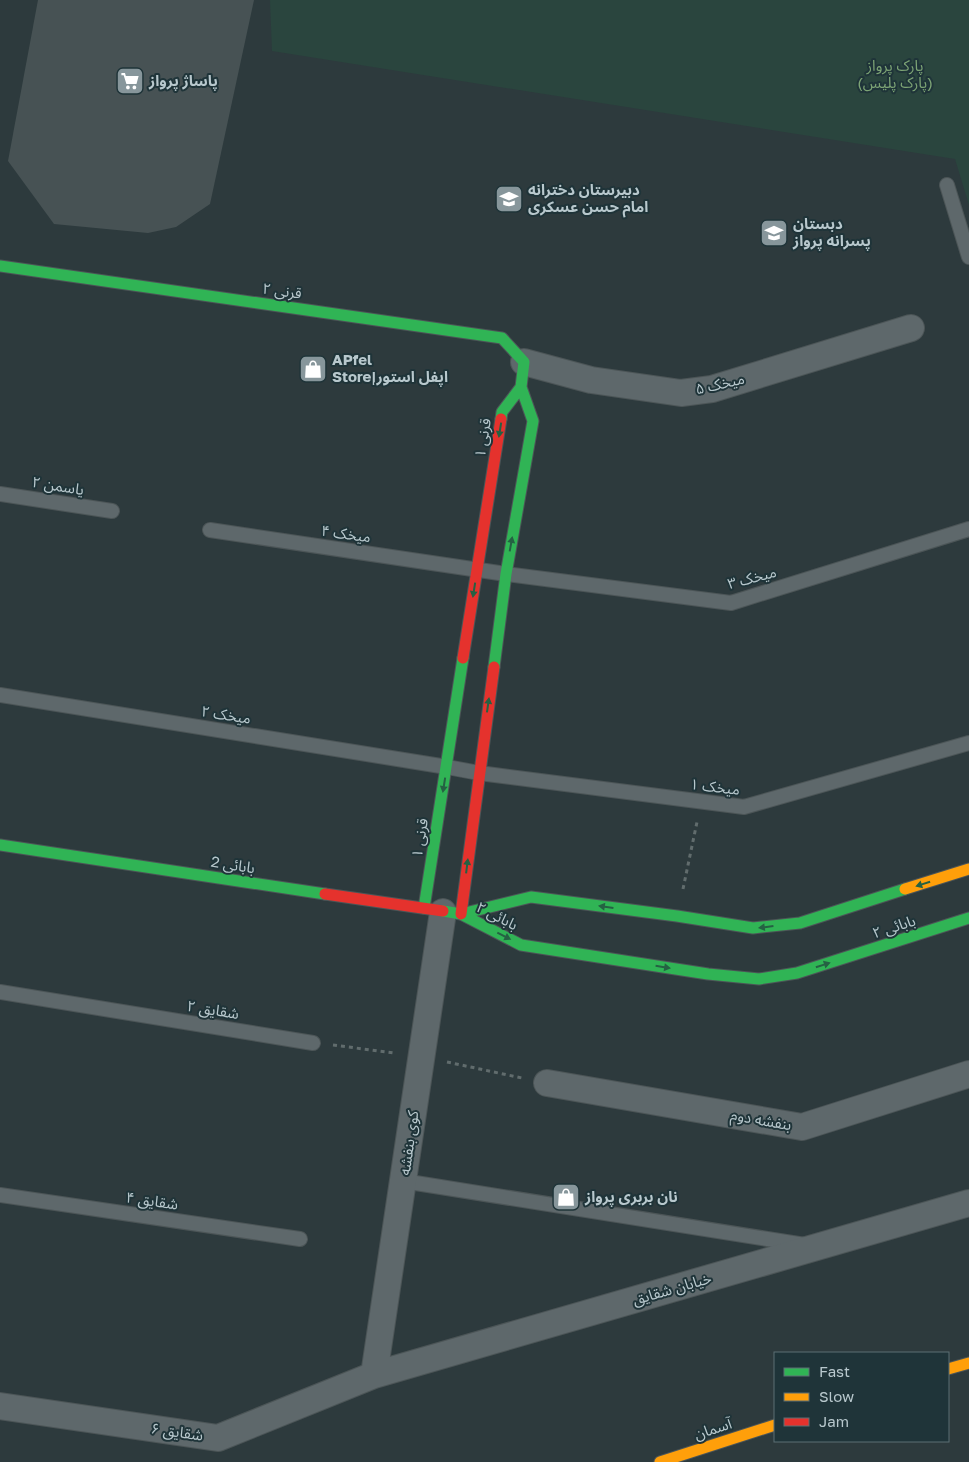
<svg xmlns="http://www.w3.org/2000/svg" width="969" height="1462" font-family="'Golos Text','Noto Sans Arabic',sans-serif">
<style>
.green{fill:#2a453e}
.building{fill:#475254}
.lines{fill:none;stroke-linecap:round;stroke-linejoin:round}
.lane-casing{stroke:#4c5557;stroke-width:16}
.street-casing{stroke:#4c5557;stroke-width:28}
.fast-casing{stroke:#4c5557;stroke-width:13}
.slow-casing{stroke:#4c5557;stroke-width:13}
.jam-casing{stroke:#4c5557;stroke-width:13}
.path{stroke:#616c6d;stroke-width:3;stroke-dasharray:4 4;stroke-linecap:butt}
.lane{stroke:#5e686b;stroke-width:14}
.street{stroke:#5e686b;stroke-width:26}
.fast{stroke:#30b455;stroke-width:11}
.slow{stroke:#ff9f0a;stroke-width:11}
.jam{stroke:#e5322d;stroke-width:11}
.oneway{fill:#256143}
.labels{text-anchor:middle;stroke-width:4;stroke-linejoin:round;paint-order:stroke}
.park-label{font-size:15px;fill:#7da475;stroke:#1f3439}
.poi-label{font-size:15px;font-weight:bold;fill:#b8c8cd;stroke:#1f3439;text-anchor:start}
.street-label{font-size:15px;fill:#b8c8cd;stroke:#1f3439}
</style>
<rect width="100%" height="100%" fill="#2d3a3d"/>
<!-- green -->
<path class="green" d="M270 0H969V205L955 159 272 51Z"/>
<!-- building -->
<path class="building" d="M38 0H254L210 204 176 227 148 233 54 224 8 161Z"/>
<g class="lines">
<!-- lane casing -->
<g class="lane-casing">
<path id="lane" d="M947 185 969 257
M0 494 112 511
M210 530 506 574 731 603 969 529
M0 695 447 767 479 773 744 807 969 743
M0 992 313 1043
M403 1181 805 1245
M0 1195 300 1239"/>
</g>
<!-- street casing -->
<g class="street-casing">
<path id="street" d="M524 362 591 380 681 393 712 389 911 328
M547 1083 802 1127 969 1074
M374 1375 443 912
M0 1406 218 1438 374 1375 969 1203"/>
</g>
<!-- fast casing -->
<g class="fast-casing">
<path id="fast" d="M0 266 502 338 524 362 521 387 502 412 501 419
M494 667 506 574 533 421 521 387
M0 845 325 894
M424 908 463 658
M443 911 461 914 521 945 708 974 759 979 797 973 969 918
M461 914 531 897 677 916 753 928 800 923 905 889"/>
</g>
<!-- slow casing -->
<g class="slow-casing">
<path id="slow" d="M905 889 969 869
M948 1369 969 1363
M660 1462 775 1425"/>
</g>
<!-- jam casing -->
<g class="jam-casing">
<path id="jam" d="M463 658 501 419
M325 894 443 911
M461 914 494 667"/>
</g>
<!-- path -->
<path class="path" d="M683 889 697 822
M333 1045 394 1053
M447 1062 522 1078"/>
<!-- lane -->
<use href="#lane" class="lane"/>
<!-- street -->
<use href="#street" class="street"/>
<!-- fast -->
<use href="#fast" class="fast"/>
<!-- slow -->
<use href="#slow" class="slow"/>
<!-- jam -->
<use href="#jam" class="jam"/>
</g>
<!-- one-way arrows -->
<defs><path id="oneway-solid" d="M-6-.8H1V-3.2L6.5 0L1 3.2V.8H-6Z" transform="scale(1.25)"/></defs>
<g class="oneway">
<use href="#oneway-solid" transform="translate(500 430) rotate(99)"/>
<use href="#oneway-solid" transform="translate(511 544) rotate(-80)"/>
<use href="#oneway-solid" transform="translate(474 590) rotate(99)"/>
<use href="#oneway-solid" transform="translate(488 705) rotate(-82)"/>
<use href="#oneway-solid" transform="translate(444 785) rotate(99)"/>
<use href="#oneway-solid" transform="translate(467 866) rotate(-83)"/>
<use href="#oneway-solid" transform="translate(923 884) rotate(162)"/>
<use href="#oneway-solid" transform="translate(606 907) rotate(-172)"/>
<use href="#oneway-solid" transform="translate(766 927) rotate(173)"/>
<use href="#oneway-solid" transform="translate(504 936) rotate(27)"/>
<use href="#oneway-solid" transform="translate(823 965) rotate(-18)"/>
<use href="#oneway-solid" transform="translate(663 967) rotate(9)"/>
</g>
<!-- icons -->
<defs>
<g id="supermarket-square" transform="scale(1.4375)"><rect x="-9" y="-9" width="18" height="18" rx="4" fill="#87969b" stroke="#1f3439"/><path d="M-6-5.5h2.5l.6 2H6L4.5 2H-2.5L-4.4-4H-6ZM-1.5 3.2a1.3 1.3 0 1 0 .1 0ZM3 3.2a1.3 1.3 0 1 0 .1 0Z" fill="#fff"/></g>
<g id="school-square" transform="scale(1.4375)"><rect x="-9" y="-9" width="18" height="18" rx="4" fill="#87969b" stroke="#1f3439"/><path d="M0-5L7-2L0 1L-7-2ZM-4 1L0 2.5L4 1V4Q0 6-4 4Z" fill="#fff"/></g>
<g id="shop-square" transform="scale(1.4375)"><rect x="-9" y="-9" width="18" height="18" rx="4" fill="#87969b" stroke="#1f3439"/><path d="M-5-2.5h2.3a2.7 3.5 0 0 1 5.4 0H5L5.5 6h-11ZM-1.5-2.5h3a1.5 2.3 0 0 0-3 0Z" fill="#fff"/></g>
</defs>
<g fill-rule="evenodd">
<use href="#supermarket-square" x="130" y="81"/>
<use href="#school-square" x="509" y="199"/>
<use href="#school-square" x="774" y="233"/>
<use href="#shop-square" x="313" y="369"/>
<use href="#shop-square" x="566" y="1197"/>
</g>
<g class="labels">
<!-- park labels -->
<g class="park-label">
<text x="895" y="71">پارک پرواز<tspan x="895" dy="17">(پارک پلیس)</tspan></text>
</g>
<!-- poi labels -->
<g class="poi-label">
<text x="149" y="86">پاساژ پرواز</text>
<text x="528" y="195">دبیرستان دخترانه<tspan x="528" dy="17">امام حسن عسکری</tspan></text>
<text x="793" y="229">دبستان<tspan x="793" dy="17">پسرانه پرواز</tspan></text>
<text x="332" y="365">APfel<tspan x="332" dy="17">Store|اپفل استور</tspan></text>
<text x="585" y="1202">نان بربری پرواز</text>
</g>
<!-- street labels -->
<g class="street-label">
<text transform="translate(282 291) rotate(8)" y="5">قرنی ۲</text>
<text transform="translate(720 384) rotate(-13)" y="5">میخک ۵</text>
<text transform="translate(483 438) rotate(-81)" y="5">قرنی ۱</text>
<text transform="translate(58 486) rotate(9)" y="5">یاسمن ۲</text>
<text transform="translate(346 534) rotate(8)" y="5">میخک ۴</text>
<text transform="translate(752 578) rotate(-15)" y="5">میخک ۳</text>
<text transform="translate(226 715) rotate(9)" y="5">میخک ۲</text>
<text transform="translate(715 787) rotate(7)" y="5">میخک ۱</text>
<text transform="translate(420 838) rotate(-81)" y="5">قرنی ۱</text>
<text transform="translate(233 865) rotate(9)" y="5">بابائی 2</text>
<text transform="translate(497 916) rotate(27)" y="5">بابائی ۲</text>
<text transform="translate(894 927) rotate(-18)" y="5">بابائی ۲</text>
<text transform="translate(213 1010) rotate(9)" y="5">شقایق ۲</text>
<text transform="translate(761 1120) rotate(10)" y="5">بنفشه دوم</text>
<text transform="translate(409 1143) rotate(-82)" y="5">کوی بنفشه</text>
<text transform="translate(152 1201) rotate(8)" y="5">شقایق ۴</text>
<text transform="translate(672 1289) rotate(-16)" y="5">خیابان شقایق</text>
<text transform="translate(713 1429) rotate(-18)" y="5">آسمان</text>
<text transform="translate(177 1432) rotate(8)" y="5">شقایق ۶</text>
</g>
</g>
<!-- legend -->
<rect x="774" y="1352" width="175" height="90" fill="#1f3439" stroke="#5c6f74"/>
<rect x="784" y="1368" width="25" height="8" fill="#30b455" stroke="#5c6f74"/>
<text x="819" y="1377" font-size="15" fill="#b8c8cd">Fast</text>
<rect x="784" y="1393" width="25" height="8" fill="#ff9f0a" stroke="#5c6f74"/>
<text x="819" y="1402" font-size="15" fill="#b8c8cd">Slow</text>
<rect x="784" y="1418" width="25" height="8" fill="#e5322d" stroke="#5c6f74"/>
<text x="819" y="1427" font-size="15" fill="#b8c8cd">Jam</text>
</svg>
